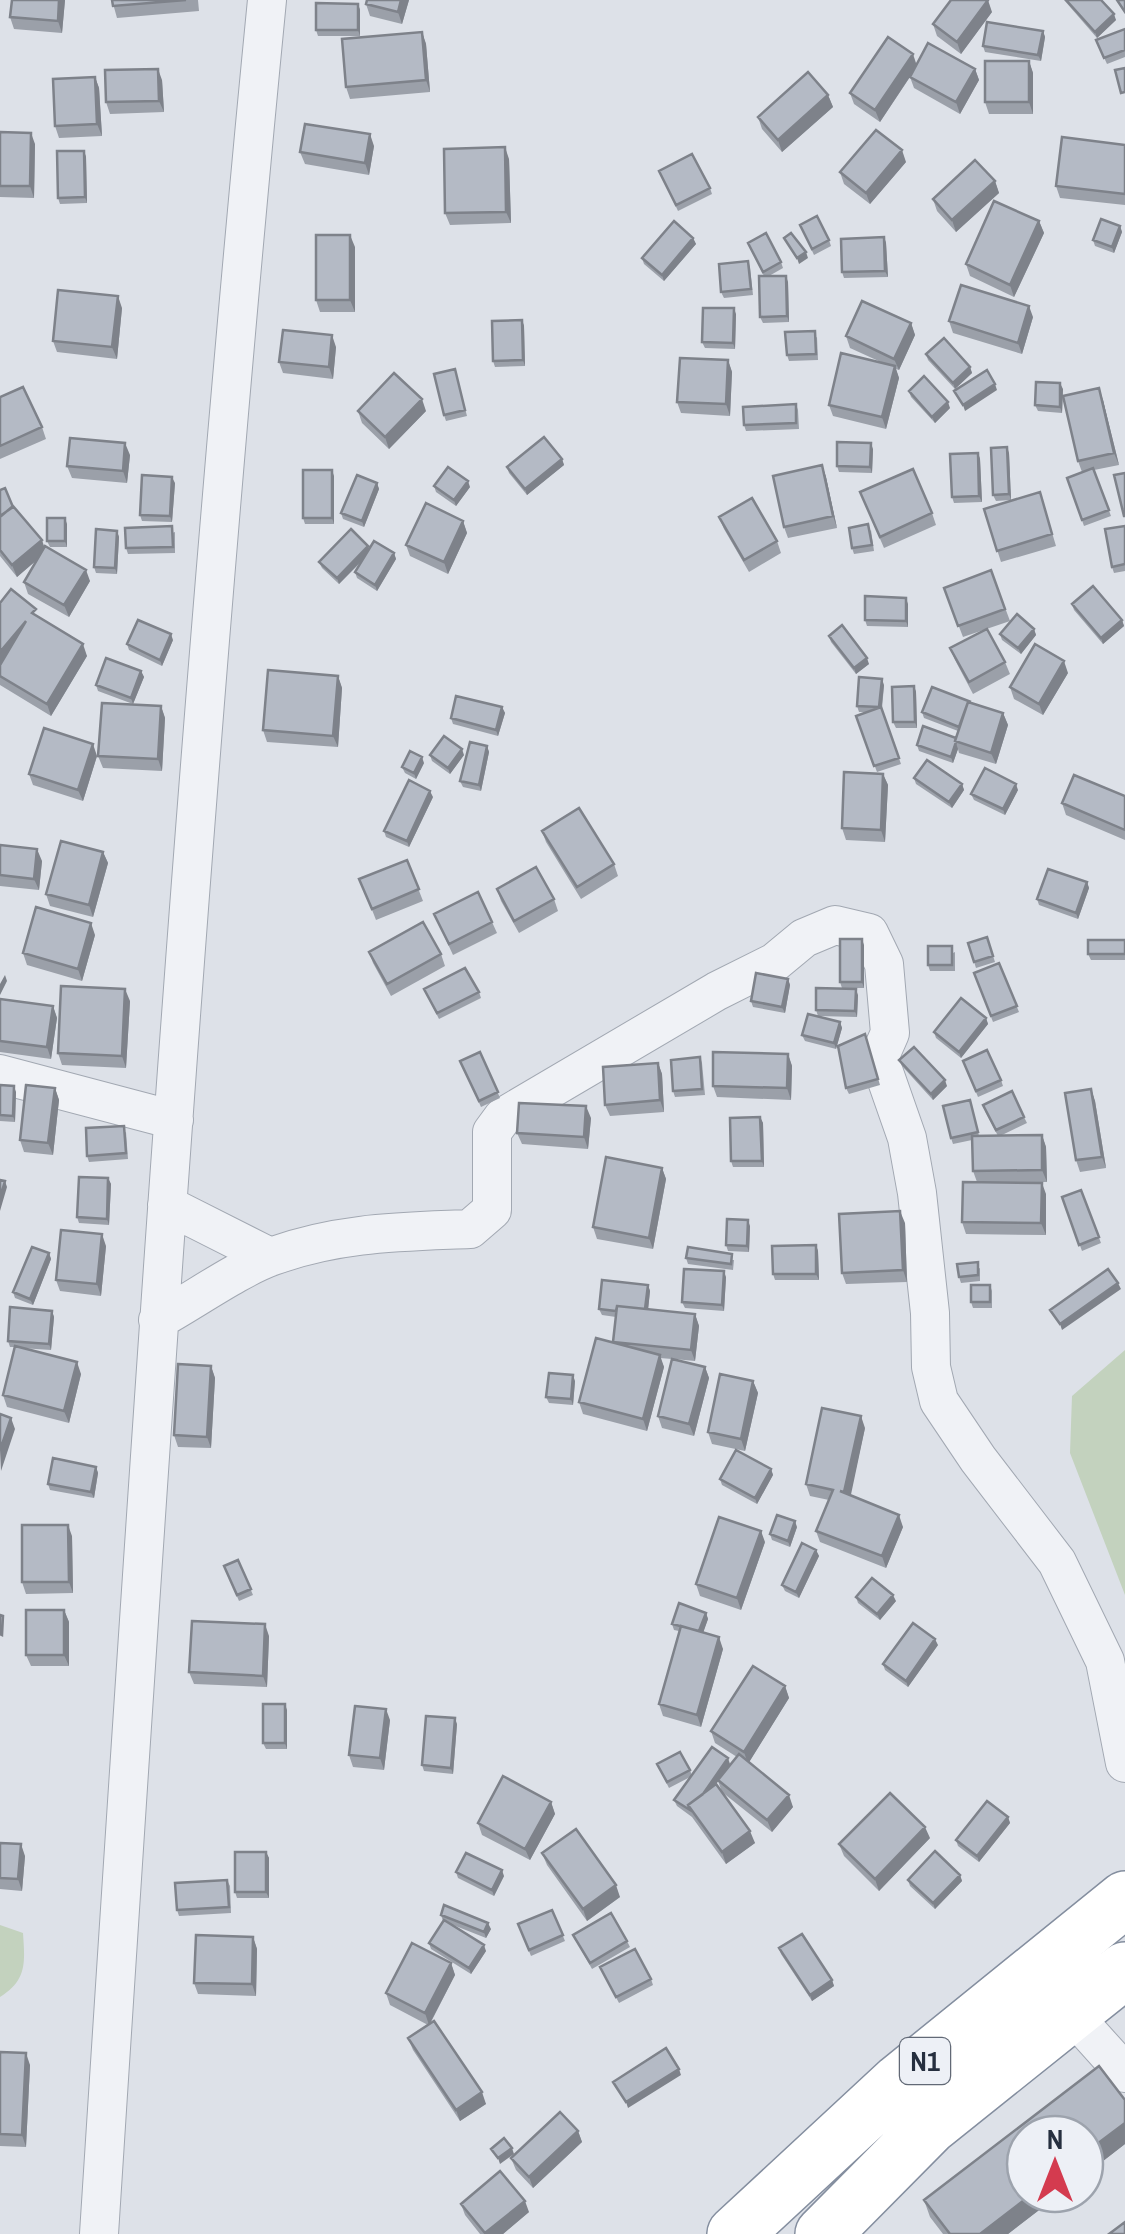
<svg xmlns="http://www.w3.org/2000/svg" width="1125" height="2234" font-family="'Archivo Narrow',sans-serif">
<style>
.green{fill:#c3d2be}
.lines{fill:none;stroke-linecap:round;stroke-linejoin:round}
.minor-casing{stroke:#a2a8b2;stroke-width:40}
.highway-casing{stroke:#848e9f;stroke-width:58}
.minor{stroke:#f0f2f6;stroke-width:38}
.highway{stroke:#fff;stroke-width:55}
.wall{fill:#9ba0a9}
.shaded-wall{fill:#7e828a}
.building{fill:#b4bac5;stroke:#7e828a;stroke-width:2.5}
.labels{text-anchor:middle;stroke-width:8;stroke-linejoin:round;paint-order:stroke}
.shield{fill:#edf0f6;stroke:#626976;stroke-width:2.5}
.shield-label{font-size:28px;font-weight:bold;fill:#262f3f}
</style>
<rect width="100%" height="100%" fill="#dde1e8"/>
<!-- green -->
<path class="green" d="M1125 1350V1595L1070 1453 1072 1396Z
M0 1925 23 1933C25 1963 27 1980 0 1997Z"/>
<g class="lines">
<!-- minor casing -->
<g class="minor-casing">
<path id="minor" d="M0 1074 174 1120
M167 1205 270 1257
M158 1320C193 1301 237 1269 273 1256 340 1232 401 1232 470 1229L492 1210V1132L503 1117 717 991 775 962 804 938 835 925 869 933 884 964 890 1033 879 1058 907 1138 917 1193 930 1313 931 1367 939 1401 978 1459 1057 1562 1105 1661 1125 1763
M1071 2013 1125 2073
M99 2234C147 1489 194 743 267 0"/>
</g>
<!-- highway casing -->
<g class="highway-casing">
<path id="highway" d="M735 2234 899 2082 1125 1899
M823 2234 930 2126 1125 1970"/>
</g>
<!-- minor -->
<use href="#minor" class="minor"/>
<!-- highway -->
<use href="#highway" class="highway"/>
</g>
<!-- wall -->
<path class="wall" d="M65 0 62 33 14 29 10 17Z
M112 0H198L199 11 117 18Z
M367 0H409L402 24 370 16 366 4Z
M1064 0H1101L1116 20 1097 38Z
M358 4 360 10V36H318L316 30Z
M992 12 961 54 937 36 933 24Z
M1125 29V57L1107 64 1096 40Z
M1043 31 1045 37 1041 61 985 52 983 46Z
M422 32 426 44 430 92 350 99 346 87Z
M1029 61 1033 73V114H989L985 102Z
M917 64 975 69 979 80 960 114 914 88 910 77 880 122 854 104 850 93Z
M95 77 99 88 102 136 59 138 55 126Z
M162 80 164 112 110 114 106 102Z
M828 95 833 107 782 152 762 129 758 117Z
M0 132 35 144 34 198 0 197Z
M1125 145V205L1060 198 1056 186Z
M374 146 369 175 305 164 300 152Z
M84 151 86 157 87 203 60 204 58 198Z
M509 159 511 223 450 225 445 213Z
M906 162 870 204 844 184 840 172Z
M659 171 710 188 712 194 678 211Z
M995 181 999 193 956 232 937 211 933 199Z
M1039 221 1044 233 1014 297 970 276 966 264Z
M800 225 829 240 831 246 814 255Z
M1120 226 1122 232 1114 253 1095 246 1093 240Z
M884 237 886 243 888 277 844 278 842 272Z
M693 238 696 244 664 281 644 264 642 258Z
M748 243 781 262 783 268 769 276 788 282 789 322 763 323 760 317 764 276Z
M355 247V312H320L316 300Z
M748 261 750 267 753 295 724 298 721 292Z
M122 308 117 359 57 352 53 341Z
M736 314 735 349 705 348 702 342Z
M1033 317 1022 354 953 333 949 321Z
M522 320 524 326 525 366 495 367 493 361Z
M911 323 915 335 899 370 896 369 899 378 886 429 833 416 829 405 883 363 850 348 846 336Z
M817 337 818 360 789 361 787 355Z
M336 347 333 379 283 373 279 362Z
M926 354 970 367 972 373 955 389 928 360Z
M728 360 732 372 730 416 681 413 677 402Z
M455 369 467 416 446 421 444 415Z
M1063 389 1062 413 1038 411 1035 405Z
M909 391 950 408 935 423 911 397Z
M0 397 42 427 46 439 0 459Z
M1103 400 1119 465 1094 470 1111 516 1084 526 1067 478 1082 472 1078 461Z
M796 404 798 410 799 429 746 431 744 425Z
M358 411H426L389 449 362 423Z
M873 449 872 473 839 472 837 466Z
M978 453 980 459 982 502 954 503 952 497Z
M1009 453 1011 500 996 501 993 495Z
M130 455 127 483 72 478 67 466Z
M562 459 564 465 527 495 509 473 507 467Z
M822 465 826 477 837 528 788 538 784 527Z
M334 476V524H305L303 518Z
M175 483 172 522 142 521 140 515Z
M377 483 379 489 364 527 343 519 341 513Z
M434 486 470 487 456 506 436 492Z
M0 490 44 548 90 581 69 617 28 594 24 582 38 559 17 577 0 556Z
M860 492 932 513 936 525 884 548Z
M1040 492 1056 546 1001 562 984 509Z
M719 517 777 541 781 553 749 572 724 529Z
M463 521 467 533 448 574 410 556 406 545Z
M67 524V547H50L47 541Z
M1125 526V571L1114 573 1112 567Z
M871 530 874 551 854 554 852 548Z
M117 531 119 537 117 574 96 573 94 567Z
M175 532V553L128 554 126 548Z
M368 546 369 549 394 553 396 559 377 591 357 578 355 572 363 560 339 584 322 568 319 562Z
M991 570 1010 621 963 637 944 588Z
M0 603 38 617 87 656 51 716 0 685Z
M908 604V627L867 626 865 620Z
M1072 604 1122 620 1124 626 1103 644 1074 610Z
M1034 629 1036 635 1021 654 1002 640 1000 634Z
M829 636 869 664 856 674 831 642Z
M173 640 162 666 129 650 127 644Z
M950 648 1005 662 1010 674 973 694 955 660Z
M141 671 144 677 133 704 98 691 96 685Z
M1068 673 1043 715 1014 699 1010 687Z
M338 676 342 688 338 747 267 742 263 730Z
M884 685 882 709 901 764 877 772 856 716 867 712H859L857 706Z
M914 686 916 692 917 728H896L893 722Z
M972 703 1003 713 1008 725 996 764 959 753 958 749 953 763 919 751 917 745 956 738 958 731 924 718 922 712Z
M161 706 165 718 162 771 103 768 98 756Z
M502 707 505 713 498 736 453 724 451 718Z
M487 746 489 752 481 791 463 787 460 781Z
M430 755H464L450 774 432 761Z
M97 756 83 801 33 785 29 774Z
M424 763 416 779 405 773 402 767Z
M883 774 888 785 885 842 846 840 842 828Z
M914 778 962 784 964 790 952 808 916 784Z
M1018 790 1005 815 974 800 971 794Z
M1125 796V840L1066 815 1062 803Z
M433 797 409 847 386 837 384 831Z
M542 831 614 864 618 876 581 899 546 842Z
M0 845 42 861 39 890 0 886Z
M103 852 108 863 93 917 50 906 46 894Z
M407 860 423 901 376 920 360 879Z
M1087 882 1089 888 1078 919 1039 905 1037 899Z
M497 889 554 899 558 911 519 933 501 901Z
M434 914 492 922 497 933 453 955Z
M95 935 82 981 27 965 23 953Z
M987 937 995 962 976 968 968 943Z
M1125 940V960H1091L1088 954Z
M864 945V988H842L840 982Z
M369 952 441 954 445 966 391 996 373 963Z
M955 952V971H930L928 965Z
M999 963 1019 1012 993 1022 974 973Z
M788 979 790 985 785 1013 753 1007 751 1001Z
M424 989 479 992 481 998 439 1019Z
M858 995 857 1017 818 1016 816 1010Z
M0 999 53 1006 57 1018 51 1059 0 1052Z
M130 1001 126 1068 62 1065 58 1053Z
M986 1018 988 1024 961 1058 936 1038 934 1032Z
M840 1022 842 1028 836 1049 805 1041 802 1035Z
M865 1034 880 1085 849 1094 846 1088Z
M480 1052 500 1098 481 1107 460 1061Z
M788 1054 792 1066 791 1100 717 1097 713 1086Z
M700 1057 702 1063 705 1095 675 1097 673 1091Z
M899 1060 947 1086 933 1100 902 1066Z
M963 1061 1001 1080 1003 1086 978 1097Z
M658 1063 662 1074 664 1112 610 1116 605 1105Z
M0 1085 16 1092 15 1122 0 1121Z
M55 1088 59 1100 53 1155 24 1152 20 1140Z
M1091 1089 1095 1101 1106 1168 1080 1172 1076 1160Z
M970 1100 979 1136H998L985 1111 1024 1117 1027 1123 1000 1136 1042 1135 1046 1147 1047 1182H1009L1046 1194V1235L966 1234 962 1222 977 1182 973 1171 972 1140 953 1144 951 1138Z
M760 1117 763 1123 764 1167H733L731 1161Z
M591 1118 588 1149 522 1144 517 1133Z
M126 1132 128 1159 89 1162 87 1156Z
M662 1168 666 1179 653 1249 597 1239 593 1227Z
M108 1178 111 1184 109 1225 79 1223 77 1217Z
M1081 1190 1101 1243 1082 1251 1062 1197Z
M905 1223 907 1282 846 1284 842 1273Z
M750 1226 749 1252 728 1251 726 1245Z
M816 1245 818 1251 819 1280H775L773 1274Z
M106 1246 101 1296 60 1291 56 1280Z
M49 1253 51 1259 33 1305 15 1298 13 1292Z
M686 1258 734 1260 733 1270 688 1264Z
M980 1268V1281L961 1283 959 1277Z
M726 1277 724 1311 685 1308 682 1302Z
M648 1285 650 1291 648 1309 695 1314 699 1326 695 1361 674 1359 705 1367 709 1378 694 1436 662 1428 658 1416 672 1359 660 1358 664 1367 647 1431 583 1414 579 1402 614 1343 616 1317 602 1315 599 1309Z
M990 1285 992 1291V1308H973L971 1302Z
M52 1311 54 1317 51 1350 21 1348 81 1374 69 1423 7 1407 3 1395 15 1347H10L8 1341Z
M211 1366 215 1378 211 1448 178 1447 174 1435Z
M575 1381 573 1405 549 1403 546 1397Z
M753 1381 758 1393 745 1451 712 1444 708 1432Z
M865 1428 850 1495 903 1527 886 1568 820 1542 816 1531 829 1500 810 1496 806 1484Z
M96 1467 98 1473 94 1498 50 1490 48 1484Z
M771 1469 773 1475 757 1504 722 1485 720 1479Z
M797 1527 790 1547 772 1540 770 1534Z
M72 1536 73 1593 26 1594 22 1582Z
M765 1542 741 1610 700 1596 696 1584Z
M816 1550 819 1556 799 1598 785 1591 782 1585Z
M238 1560 253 1595 239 1601 224 1566Z
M856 1597 896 1601 880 1620 858 1603Z
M64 1610 69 1622V1666H31L26 1655Z
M706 1613 708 1619 703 1632 723 1649 701 1727 663 1716 659 1704 679 1631 674 1630 672 1624Z
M269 1636 267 1687 194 1684 189 1672Z
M938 1645 908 1687 885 1670 883 1664Z
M785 1686 789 1698 749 1762 793 1807 772 1832 722 1792 718 1781 716 1784 755 1843 726 1864 692 1817 677 1806 674 1800 692 1776 669 1788 657 1764 690 1770 692 1776 730 1764 725 1772 737 1757 715 1743 711 1731Z
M287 1710V1749H266L263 1743Z
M390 1720 384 1770 353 1767 349 1755Z
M457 1724 453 1774 424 1771 422 1765Z
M551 1802 555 1814 530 1860 482 1835 478 1823Z
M1008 1817 1010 1823 979 1862 958 1846 956 1840Z
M930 1838 879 1891 844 1856 839 1844Z
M0 1843 25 1856 22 1891 0 1889Z
M266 1852 269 1858V1898H237L235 1892Z
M542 1853 620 1897 587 1921 547 1865Z
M456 1872 504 1876 494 1896 458 1878Z
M960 1875 962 1881 935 1909 910 1886 908 1880Z
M227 1880 230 1886 231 1913 179 1916 177 1910Z
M552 1910 565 1941 531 1956 518 1924Z
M441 1915 491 1929 486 1938 448 1923 486 1951 471 1974 431 1949 429 1943 443 1921Z
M573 1935 627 1941 630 1947 592 1969Z
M253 1937 257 1949 256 1996 198 1994 194 1983Z
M779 1948 832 1980 834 1986 812 2001 781 1954Z
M451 1963 455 1975 430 2024 486 2104 460 2121 413 2050 408 2038 428 2025 390 2005 386 1993Z
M600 1967 651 1979 653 1985 619 2003Z
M0 2052 30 2065 26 2147 0 2146Z
M1125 2100V2144L1085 2175V2134L1025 2194H1060L1008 2234H943L930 2217 924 2200Z
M578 2131 582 2142 533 2188 516 2170 511 2158Z
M461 2204 529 2212 503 2234H480L465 2215Z"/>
<!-- shaded-wall -->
<path class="shaded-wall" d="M59 0H65L62 33 58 21Z
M401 0H409L402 24 398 12Z
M988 0 992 12 961 54 957 42Z
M358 4 360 10V36L358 30Z
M1114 14 1116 20 1097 38 1095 32Z
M1043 31 1045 37 1041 61 1038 55Z
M422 32 426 44 430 92 426 80Z
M913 54 917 66 880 122 875 110Z
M1029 61 1033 73V114L1029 102Z
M158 69 162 80 164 112 159 101Z
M975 69 979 80 960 114 956 102Z
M95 77 99 88 102 136 97 124Z
M828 95 833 107 782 152 778 140Z
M31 133 35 144 34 198 30 186Z
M370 134 374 146 369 175 365 163Z
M505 147 509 159 511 223 506 212Z
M902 150 906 162 870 204 866 193Z
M84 151 86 157 87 203 85 197Z
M995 181 999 193 956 232 952 220Z
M1039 221 1044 233 1014 297 1010 285Z
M1120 226 1122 232 1114 253 1112 247Z
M350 235 355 247V312L350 300Z
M884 237 886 243 888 277 885 271Z
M693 238 696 244 664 281 662 275Z
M806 252 808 258 799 264 797 258Z
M786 276 788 282 789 322 787 316Z
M118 296 122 308 117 359 112 347Z
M1029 306 1033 317 1022 354 1018 343Z
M734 308 736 314 735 349 733 343Z
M522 320 524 326 525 366 523 360Z
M911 323 915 335 899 370 894 359Z
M332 335 336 347 333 379 329 367Z
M728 360 732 372 730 416 726 404Z
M895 366 899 378 886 429 882 417Z
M970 367 972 373 955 389 953 383Z
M1060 383 1063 389 1062 413 1060 407Z
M995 384 997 390 965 411 963 405Z
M1099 388 1103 400 1119 465 1114 453Z
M422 399 426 411 389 449 385 437Z
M948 402 950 408 935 423 932 417Z
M125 443 130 455 127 483 123 471Z
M871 443 873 449 872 473 870 467Z
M1007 447 1009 453 1011 500 1009 494Z
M978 453 980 459 982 502 979 496Z
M562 459 564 465 527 495 525 489Z
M822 465 826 477 837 528 833 516Z
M332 470 334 476V524L332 518Z
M172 477 175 483 172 522 170 516Z
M468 481 470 487 456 506 454 500Z
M377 483 379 489 364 527 362 521Z
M65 518 67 524V547L65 541Z
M463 521 467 533 448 574 444 562Z
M117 531 119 537 117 574 115 568Z
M42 540 46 552 17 577 12 565Z
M368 546 370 552 339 584 337 578Z
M394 553 396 559 377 591 375 585Z
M86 570 90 581 69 617 64 605Z
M906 598 908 604V627L906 621Z
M1122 620 1124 626 1103 644 1101 638Z
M26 621 0 669V652Z
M1034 629 1036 635 1021 654 1018 648Z
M171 634 173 640 162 666 160 660Z
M83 644 87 656 51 716 47 704Z
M867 658 869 664 856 674 854 668Z
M1064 661 1068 673 1043 715 1039 704Z
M141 671 144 677 133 704 131 698Z
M338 676 342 688 338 747 333 736Z
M882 679 884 685 881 713 879 707Z
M914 686 916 692 917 728 915 722Z
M161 706 165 718 162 771 158 759Z
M502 707 505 713 498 736 496 730Z
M1003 713 1008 725 996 764 991 753Z
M956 743 958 749 953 763 951 757Z
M93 744 97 756 83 801 78 790Z
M487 746 489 752 481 791 479 785Z
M462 749 464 755 450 774 448 768Z
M422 757 424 763 416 779 414 773Z
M883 774 888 785 885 842 881 830Z
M962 784 964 790 952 808 949 802Z
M1016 784 1018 790 1005 815 1003 809Z
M430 791 433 797 409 847 407 841Z
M37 849 42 861 39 890 34 879Z
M103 852 108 863 93 917 89 905Z
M1087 882 1089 888 1078 919 1076 913Z
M91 923 95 935 82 981 78 969Z
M862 939 864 945V988L862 982Z
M5 975 7 981 0 995V984Z
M788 979 790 985 785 1013 782 1007Z
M125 989 130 1001 126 1068 122 1056Z
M856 989 858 995 857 1017 855 1011Z
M53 1006 57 1018 51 1059 47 1047Z
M986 1018 988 1024 961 1058 959 1052Z
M840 1022 842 1028 836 1049 834 1043Z
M788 1054 792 1066 791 1100 787 1088Z
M658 1063 662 1074 664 1112 660 1100Z
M945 1080 947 1086 933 1100 931 1094Z
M14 1086 16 1092 15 1122 13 1116Z
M55 1088 59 1100 53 1155 48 1143Z
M1091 1089 1095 1101 1106 1168 1102 1157Z
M586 1106 591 1118 588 1149 584 1137Z
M760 1117 763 1123 764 1167 762 1161Z
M1042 1135 1046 1147 1047 1182 1042 1170Z
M662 1168 666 1179 653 1249 649 1238Z
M108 1178 111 1184 109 1225 107 1219Z
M5 1181 7 1187 0 1211V1198Z
M1042 1183 1046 1194V1235L1041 1223Z
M900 1211 905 1223 907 1282 903 1270Z
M748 1220 750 1226 749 1252 747 1246Z
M102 1234 106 1246 101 1296 97 1284Z
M816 1245 818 1251 819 1280 816 1274Z
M49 1253 51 1259 33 1305 30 1299Z
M724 1271 726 1277 724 1311 722 1305Z
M1118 1283 1121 1289 1062 1330 1060 1324Z
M648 1285 650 1291 647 1320 645 1314Z
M52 1311 54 1317 51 1350 49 1344Z
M695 1314 699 1326 695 1361 691 1350Z
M660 1355 664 1367 647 1431 643 1419Z
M77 1362 81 1374 69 1423 64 1411Z
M211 1366 215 1378 211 1448 207 1437Z
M705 1367 709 1378 694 1436 689 1424Z
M573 1375 575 1381 573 1405 571 1399Z
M753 1381 758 1393 745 1451 741 1439Z
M861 1416 865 1428 849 1504 844 1492Z
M11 1418 15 1429 1 1471 0 1450Z
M96 1467 98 1473 94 1498 91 1492Z
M771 1469 773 1475 757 1504 755 1498Z
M899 1515 903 1527 886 1568 882 1556Z
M795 1521 797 1527 790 1547 788 1541Z
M68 1525 72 1536 73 1593 69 1582Z
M761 1531 765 1542 741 1610 737 1598Z
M816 1550 819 1556 799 1598 796 1592Z
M893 1595 896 1601 880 1620 877 1614Z
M64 1610 69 1622V1666L64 1655Z
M706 1613 708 1619 701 1639 699 1633Z
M265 1624 269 1636 267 1687 263 1676Z
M719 1637 723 1649 701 1727 697 1715Z
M935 1639 938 1645 908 1687 906 1681Z
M785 1686 789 1698 748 1764 744 1752Z
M285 1704 287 1710V1749L285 1743Z
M386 1709 390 1720 384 1770 380 1758Z
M455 1718 457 1724 453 1774 451 1768Z
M728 1758 730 1764 695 1815 691 1810Z
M789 1795 793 1807 772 1832 767 1820Z
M551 1802 555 1814 530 1860 525 1849Z
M1008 1817 1010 1823 979 1862 977 1856Z
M925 1827 930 1838 879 1891 875 1879Z
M750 1831 755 1843 726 1864 722 1852Z
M21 1844 25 1856 22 1891 18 1879Z
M266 1852 269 1858V1898L266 1892Z
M502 1870 504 1876 494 1896 492 1890Z
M960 1875 962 1881 935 1909 933 1903Z
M616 1885 620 1897 587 1921 583 1909Z
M488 1923 491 1929 486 1938 484 1932Z
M253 1937 257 1949 256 1996 252 1984Z
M484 1945 486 1951 471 1974 469 1968Z
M451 1963 455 1975 429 2025 425 2013Z
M832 1980 834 1986 812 2001 810 1995Z
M26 2053 30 2065 26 2147 22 2135Z
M679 2069 681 2075 628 2108 626 2102Z
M482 2092 486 2104 460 2121 456 2110Z
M1125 2123V2144L1085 2175V2153Z
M578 2131 582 2142 533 2188 529 2177Z
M512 2148 514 2154 500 2164 498 2158Z
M1032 2194H1060L1008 2234H980Z
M525 2201 529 2212 503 2234H485Z"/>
<!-- building -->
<path class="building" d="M12 0H59L58 21 10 17Z
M112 0H186L113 6Z
M367 0H401L398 12 366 4Z
M951 0H988L957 42 933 24Z
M1066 0H1101L1114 14 1095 32Z
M1117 0H1125V12Z
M316 3 358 4V30H316Z
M987 22 1043 31 1038 55 983 46Z
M1125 29V50L1104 58 1096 40Z
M422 32 426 80 346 87 342 39Z
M888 37 913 54 875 110 850 93Z
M928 43 975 69 956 102 910 77Z
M985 61H1029V102H985Z
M1125 68V92L1121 93 1115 70Z
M158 69 159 101 106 102 105 70Z
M808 72 828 95 778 140 758 117Z
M95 77 97 124 55 126 53 79Z
M305 124 370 134 365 163 300 152Z
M876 130 902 150 866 193 840 172Z
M0 132 31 133 30 186H0Z
M1062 137 1125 145V194L1056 186Z
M505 147 506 212 445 213 444 149Z
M57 151H84L85 197 58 198Z
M692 154 710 188 676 205 659 171Z
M975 160 995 181 952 220 933 199Z
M994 201 1039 221 1010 285 966 264Z
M817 216 829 240 812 249 800 225Z
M1101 219 1120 226 1112 247 1093 240Z
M674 221 693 238 662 275 642 258Z
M766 233 781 262 763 272 748 243Z
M791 233 806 252 797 258 784 238Z
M316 235H350V300H316Z
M884 237 885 271 842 272 841 239Z
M748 261 751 289 721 292 719 264Z
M759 276H786L787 316 760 317Z
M961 285 1029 306 1018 343 949 321Z
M58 290 118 296 112 347 53 341Z
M862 301 911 323 894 359 846 336Z
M703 308H734L733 343 702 342Z
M522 320 523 360 493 361 492 321Z
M283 330 332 335 329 367 279 362Z
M815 331 816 354 787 355 785 332Z
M944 338 970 367 953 383 926 354Z
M841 353 895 366 882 417 829 405Z
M680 358 728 360 726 404 677 402Z
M455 369 465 410 444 415 434 374Z
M987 370 995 384 963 405 954 391Z
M394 373 422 399 385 437 358 411Z
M924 376 948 402 932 417 909 391Z
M1036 382 1060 383V407L1035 405Z
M23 387 42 427 0 446V397Z
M1099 388 1114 453 1078 461 1063 396Z
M796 404V423L744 425 743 407Z
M544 437 562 459 525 489 507 467Z
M70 438 125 443 123 471 67 466Z
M837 442 871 443 870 467 837 466Z
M1007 447 1009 494 993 495 991 448Z
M978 453 979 496 952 497 950 454Z
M822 465 833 516 784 527 773 476Z
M448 467 468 481 454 500 434 486Z
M1093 468 1109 510 1082 520 1067 478Z
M913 469 932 513 880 537 860 492Z
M303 470H332V518H303Z
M1125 473V516H1124L1114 475Z
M142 475 172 477 170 516 140 515Z
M357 475 377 483 362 521 341 513Z
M5 488 13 507 0 516V490Z
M1040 492 1052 534 997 551 984 509Z
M752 498 777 541 744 560 719 517Z
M426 503 463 521 444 562 406 545Z
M13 506 42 540 12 565 0 550V517Z
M47 518H65V541H47Z
M868 524 872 545 852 548 849 528Z
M172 526 173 547 126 548 125 528Z
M1125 526V564L1112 567 1105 529Z
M96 529 117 531 115 568 94 567Z
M351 529 368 546 337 578 319 562Z
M374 541 394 553 375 585 355 572Z
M45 546 86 570 64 605 24 582Z
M991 570 1005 609 958 626 944 588Z
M1093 586 1122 620 1101 638 1072 604Z
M11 589 36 609 32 613 83 644 47 704 0 676V665L26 621 0 652V603Z
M865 596 906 598V621L865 620Z
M1017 614 1034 629 1018 648 1000 634Z
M138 620 171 634 160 660 127 644Z
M842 625 867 658 854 668 829 636Z
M987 629 1005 662 969 682 950 648Z
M1035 644 1064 661 1039 704 1010 687Z
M106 658 141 671 131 698 96 685Z
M268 670 338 676 333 736 263 730Z
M859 677 882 679 879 707 857 706Z
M914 686 915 722H893L892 687Z
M932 687 971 702H968L959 727 922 712Z
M456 696 502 707 496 730 451 718Z
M968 702 1003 713 991 753 955 741Z
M102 703 161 706 158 759 98 756Z
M881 707 899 758 874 766 856 716Z
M923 726 956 738 955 741 956 742 951 757 917 745Z
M44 728 93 744 78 790 29 774Z
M444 736 462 749 448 768 430 755Z
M470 742 487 746 479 785 460 781Z
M410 751 422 757 414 773 402 767Z
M927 760 962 784 949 802 914 778Z
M985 768 1016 784 1003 809 971 794Z
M844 772 883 774 881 830 842 828Z
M1074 775 1125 796V830L1062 803Z
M409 780 430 791 407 841 384 831Z
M579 808 614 864 577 887 542 831Z
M61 841 103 852 89 905 46 894Z
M0 845 37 849 34 879 0 875Z
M407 860 419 889 372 909 359 879Z
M536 867 554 899 514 921 497 889Z
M1048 869 1087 882 1076 913 1037 899Z
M478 892 492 922 449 944 434 914Z
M36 907 91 923 78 969 23 953Z
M423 922 441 954 387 984 369 952Z
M987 937 993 956 974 962 968 943Z
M840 939H862V982H840Z
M1088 940H1125V954H1088Z
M928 946H952V965H928Z
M999 963 1017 1006 991 1016 974 973Z
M465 968 479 992 437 1013 424 989Z
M756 973 788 979 782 1007 751 1001Z
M61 986 125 989 122 1056 58 1053Z
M816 988 856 989 855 1011 816 1010Z
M961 998 986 1018 959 1052 934 1032Z
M0 999 53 1006 47 1047 0 1041Z
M808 1014 840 1022 834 1043 802 1035Z
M865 1034 878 1079 846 1088 838 1046Z
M914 1047 945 1080 931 1094 899 1060Z
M987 1050 1001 1080 976 1091 963 1061Z
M480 1052 498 1092 479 1101 460 1061Z
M713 1052 788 1054 787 1088 713 1086Z
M700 1057 702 1089 673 1091 671 1060Z
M658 1063 660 1100 605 1105 603 1067Z
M0 1085 14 1086 13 1116 0 1115Z
M26 1085 55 1088 48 1143 20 1140Z
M1091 1089 1102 1157 1076 1160 1065 1093Z
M1012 1091 1024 1117 996 1130 983 1105Z
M970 1100 978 1132 951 1138 943 1106Z
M519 1103 586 1106 584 1137 517 1133Z
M760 1117 762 1161H731L730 1118Z
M124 1126 126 1153 87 1156 86 1128Z
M1042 1135V1170L973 1171 972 1136Z
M606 1157 662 1168 649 1238 593 1227Z
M79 1177 108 1178 107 1219 77 1217Z
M0 1180 5 1181 0 1198Z
M963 1182 1042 1183 1041 1223 962 1222Z
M1081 1190 1099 1237 1079 1245 1062 1197Z
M900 1211 903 1270 842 1273 839 1214Z
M727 1219 748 1220 747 1246 726 1245Z
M61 1230 102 1234 97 1284 56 1280Z
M816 1245V1274H773L772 1246Z
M32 1247 49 1253 30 1299 13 1292Z
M688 1247 732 1254 731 1264 686 1258Z
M978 1262V1275L959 1277 957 1264Z
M684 1269 724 1271 722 1305 682 1302Z
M1108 1269 1118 1283 1060 1324 1050 1310Z
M602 1280 648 1285 645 1309 617 1306 616 1311 599 1309Z
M971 1285H990V1302H971Z
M617 1306 695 1314 691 1350 613 1342Z
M10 1307 52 1311 49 1344 8 1341Z
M596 1338 660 1355 643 1419 579 1402Z
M15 1346 77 1362 64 1411 3 1395Z
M672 1359 705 1367 689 1424 658 1416Z
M178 1364 211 1366 207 1437 174 1435Z
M549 1373 573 1375 571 1399 546 1397Z
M720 1374 753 1381 741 1439 708 1432Z
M822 1408 861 1416 844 1492 840 1491 899 1515 882 1556 816 1531 833 1490 806 1484Z
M0 1414 11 1418 0 1450Z
M736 1450 771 1469 755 1498 720 1479Z
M53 1458 96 1467 91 1492 48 1484Z
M777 1515 795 1521 788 1541 770 1534Z
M719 1517 761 1531 737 1598 696 1584Z
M22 1525H68L69 1582H22Z
M802 1543 816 1550 796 1592 782 1585Z
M238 1560 251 1589 237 1595 224 1566Z
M872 1578 893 1595 877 1614 856 1597Z
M679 1603 706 1613 699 1631 672 1624Z
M26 1610H64V1655H26Z
M0 1615 3 1616 2 1635 0 1634Z
M192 1621 265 1624 263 1676 189 1672Z
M913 1623 935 1639 906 1681 883 1664Z
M681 1626 719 1637 697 1715 659 1704Z
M753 1666 785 1686 744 1752 711 1731Z
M263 1704H285V1743H263Z
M355 1706 386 1709 380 1758 349 1755Z
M426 1716 455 1718 451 1768 422 1765Z
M712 1747 728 1758 703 1794 688 1805 690 1810 674 1800Z
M680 1752 690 1770 667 1782 657 1764Z
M739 1754 789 1795 767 1820 718 1780Z
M503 1776 551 1802 525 1849 478 1823Z
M716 1784 750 1831 722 1852 688 1805Z
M890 1793 925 1827 875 1879 839 1844Z
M987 1801 1008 1817 977 1856 956 1840Z
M576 1829 616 1885 583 1909 542 1853Z
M0 1843 21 1844 18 1879 0 1878Z
M935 1851 960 1875 933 1903 908 1880Z
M235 1852H266V1892H235Z
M466 1853 502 1870 492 1890 456 1872Z
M227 1880 229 1907 177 1910 175 1883Z
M444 1905 488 1923 484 1932 441 1915Z
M552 1910 563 1935 529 1950 518 1924Z
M611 1913 627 1941 590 1963 573 1935Z
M444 1920 484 1945 469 1968 429 1943Z
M802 1934 832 1980 810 1995 779 1948Z
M196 1935 253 1937 252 1984 194 1983Z
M412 1943 451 1963 425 2013 386 1993Z
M635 1949 651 1979 616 1997 600 1967Z
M434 2021 482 2092 456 2110 408 2038Z
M666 2048 679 2069 626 2102 613 2082Z
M0 2052 26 2053 22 2135 0 2134Z
M1099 2066 1125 2100V2123L1085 2153V2134H1025V2194H1032L980 2234H950L924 2200Z
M560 2112 578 2131 529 2177 511 2158Z
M504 2138 512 2148 498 2158 491 2149Z
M500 2171 525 2201 485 2233 461 2204Z
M1125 2222V2234H1109Z"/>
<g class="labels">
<!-- shield labels -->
<rect class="shield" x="900" y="2038" width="50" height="46" rx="8"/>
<g class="shield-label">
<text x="925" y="2071">N1</text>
</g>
</g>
<!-- north arrow -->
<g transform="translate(1055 2164)"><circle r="48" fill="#edf0f6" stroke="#9da3ad" stroke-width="2.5"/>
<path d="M0-8L18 38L0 25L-18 38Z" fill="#d43b4f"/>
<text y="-15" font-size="28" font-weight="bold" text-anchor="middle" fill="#262f3f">N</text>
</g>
</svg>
